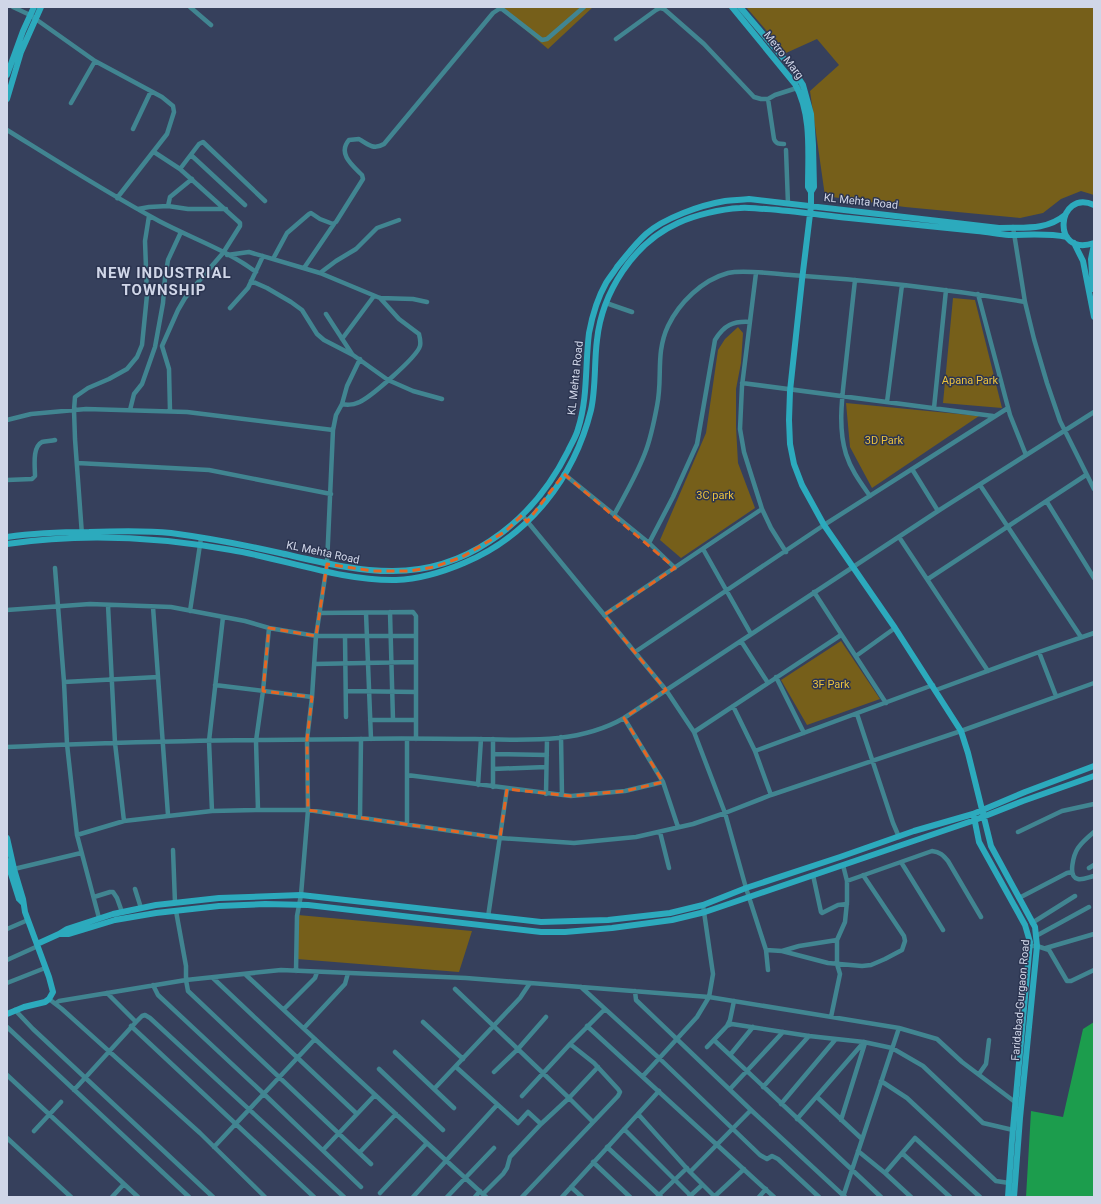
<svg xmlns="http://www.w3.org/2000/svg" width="1101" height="1204" font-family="Roboto,sans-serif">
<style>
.green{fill:#765f1a}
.water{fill:#1c9d4d}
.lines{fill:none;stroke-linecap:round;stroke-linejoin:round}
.street{stroke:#418591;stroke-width:4.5}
.secondary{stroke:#2caabd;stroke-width:6}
.marked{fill:none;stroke:#e66622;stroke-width:3;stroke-dasharray:8 5;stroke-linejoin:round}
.labels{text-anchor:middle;stroke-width:3;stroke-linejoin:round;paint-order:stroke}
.street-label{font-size:11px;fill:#d0d6e8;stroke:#2c3551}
.park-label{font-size:11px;fill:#ecc23d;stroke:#2c3551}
.district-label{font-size:15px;font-weight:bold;letter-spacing:1px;fill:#d0d6e8;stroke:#2c3551}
</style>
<rect width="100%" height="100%" fill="#36405c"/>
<!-- green -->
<path class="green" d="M499 7H593L548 49Z
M746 7H1094V195L1081 191 1061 199 1043 213 1020 218 905 207 825 196 810 91 839 65 817 39 786 53Z
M953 298 975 300 1002 408 943 403Z
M738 327 743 333 741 363 736 389V427L738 463 755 508 681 558 660 540 706 433 718 350 725 339Z
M846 403 979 416 872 488 850 447Z
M841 641 880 699 807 725 781 680Z
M298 915 472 931 459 972 297 959Z"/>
<!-- water -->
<path class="water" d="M1094 1022V1197H1026L1031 1111 1063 1117 1083 1029Z"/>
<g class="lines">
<!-- street -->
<path class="street" d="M13 7 30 15 95 61 162 97 173 106 174 112 167 134 117 198
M190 7 211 25
M616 39 656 10 660 8 664 9 704 44 754 97 761 99H768L775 95 800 87
M768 99 774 139C776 144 779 144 784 144
M71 103 95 61
M133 129 151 91
M7 130C57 161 107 193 159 221 191 238 227 250 256 272
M786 150 788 204
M154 152 180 169 240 223V226L223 253 204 275 185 298 178 310 162 346 169 369 170 411
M191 155 245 205
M180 169 199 144 203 142 265 201
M168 206 170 197 192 179
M138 209 149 207 168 206 188 209H226
M1013 227 1025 302 1034 339 1047 383 1060 421 1094 489
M227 255 249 252 320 273 380 298 413 299 427 302
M273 259 287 233 309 214 311 213 320 219 333 224 336 222 363 179 362 175C353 166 337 154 349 140L359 139C368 145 374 150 384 144L493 13 499 9H502L542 40 547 39 584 7
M304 268 334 224
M320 273 336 261 356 249 377 228 399 220
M756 273 742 386 740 429 744 452 762 509 771 528 786 552
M855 280C852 308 849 335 846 362 843 392 837 425 846 454 851 470 861 483 870 496
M251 281 267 288 291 302 302 310 317 334 324 340 353 355 388 380 413 391 442 399
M978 294 1010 415 1026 455
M606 303 632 312
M230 308 248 288 263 256
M326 314 352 354
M342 339 374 296
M742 383 993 416
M887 402 902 285
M342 404 347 386 360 359
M934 408 946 290
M130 410 134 394 142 384 155 347 163 303 165 278 168 260 181 232
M7 420 31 414 86 409 187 412 333 430 327 564 316 636 312 697 307 740 308 810 301 895 297 916 296 971
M333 430 336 415 342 404C346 405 353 405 357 403 368 400 417 357 420 346 421 342 420 338 419 334L399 319 380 298
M77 463 209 470 331 494
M912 469 938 511
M564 474 649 543 675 568
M7 480 32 479 35 476C35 467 32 447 42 442 46 441 52 441 55 440
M980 485 1081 637
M1047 502 1094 578
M522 515 666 690 694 732 725 813 746 888 766 950 768 970
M614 515C625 495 637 474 645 453 651 438 654 422 657 406 663 378 655 354 668 326 679 303 702 280 728 273 744 269 773 274 791 275 869 280 947 289 1025 302
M82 535 75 439 74 410 75 397 88 388 109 379 127 369 137 357 142 345 147 295 145 241 149 216
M899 537 988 671
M649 543 673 497 697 444 715 340C724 325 733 321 750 322
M703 549 751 634
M55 568 64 682 67 744 77 835 99 918
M928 579 1086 475
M814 592 886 703
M108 605 115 743 124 821
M153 607 168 815
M7 610 90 604 171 607 245 621 269 628 316 636H415
M190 611 201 538
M390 612 393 720
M319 613 413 612 416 616V739
M366 613 371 739
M604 615 762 509
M345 636 346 717
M741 641 768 683
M635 652 824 525 1008 408
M1039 652 1056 696
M856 656 895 628
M314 664 415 662
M776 677 804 733
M64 682 158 677
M215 685 312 697
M936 690 1039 652 1094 633
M346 691 416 692
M733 706 755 751 771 795
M857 714 893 823 899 837
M624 718 663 782 678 827
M370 720H416
M694 732 841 635
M561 737 562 795
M493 739V787
M7 747C125 741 244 740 362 739 400 738 437 739 475 739 525 740 579 744 624 718L938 511 1094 412
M755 751 933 685
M493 754 547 755
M493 769 546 767
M407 775 571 796 625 791 663 782
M478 785 481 739
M546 794 547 740
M258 810 256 741 263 691 269 628
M212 811 209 741 223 617
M360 817 361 739
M407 824V739
M660 832 669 868
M1018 832 1062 811 1094 804
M1094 832C1088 837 1082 842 1078 848 1074 854 1067 877 1078 879 1083 880 1089 877 1094 876
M77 835 124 821 212 811 258 810H308L500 838 574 843 636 837 693 824 725 813 771 795 961 731 1094 683
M173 850 175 903
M901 862 943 930
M1089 868 1094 865
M14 869 81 853
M813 875 821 912 822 913 838 905 847 904
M847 881 932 851C940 852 943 855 948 861L981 917
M135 889 141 908
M94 897 110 892H113L117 898 122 912
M1019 898 1067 873 1072 872
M176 911 186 966V980L188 991 371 1164
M488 917 507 789
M1032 923 1075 896
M7 929 28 920
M1036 936 1089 907
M1030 946H1037L1049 950 1067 981H1071L1094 970
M1046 948 1094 934
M766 950 782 951 799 946 837 940
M782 951 828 963 862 966 871 965 885 959 902 950 905 941 904 936 863 875
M7 960 38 946
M246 975 427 1143 486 1197
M213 978 357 1114
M7 983 45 968
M153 985 158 995 264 1094 361 1187
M581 987 659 1058 760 1155 767 1159 772 1156 778 1159 819 1197
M455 989 569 1098 593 1122
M635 991 636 1000 751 1110 845 1197
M107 993 136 1022
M49 999 62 1009 200 1133 265 1197
M56 1003 59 1001 186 980 281 970 466 978 709 997 899 1028 937 1039 962 1062 1015 1102
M284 1009 315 978 317 972
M15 1010 33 1029 213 1197
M831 1017 840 974 837 964V940L845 922 847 902V881L843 865
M423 1022 463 1059
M131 1026 314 1197
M587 1026 774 1197
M727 1026 730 1020 734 1001
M7 1027 189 1197
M304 1028 345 984 348 973
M714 1040 881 1197
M707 1047 727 1026 732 1024 809 1036 864 1042 892 1048 923 1066 983 1123 1013 1130
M395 1052 454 1108
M730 1055 753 1027
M456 1067 518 1123 528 1112 541 1124
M379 1069 443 1130
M494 1072 518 1049 546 1017
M979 1074 986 1064 989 1040
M7 1075 138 1197
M643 1076 697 1017 709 997 713 974 703 905
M881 1081 907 1098 996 1181 1009 1183
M763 1087 809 1036
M434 1089 520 998 530 983
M730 1089 783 1032
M74 1090 136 1022 142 1016 145 1015 150 1018 344 1197
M522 1096 570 1044
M817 1097 862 1139
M781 1104 835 1040
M638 1114 690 1172 715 1197
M797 1119 864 1042
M841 1120 865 1043
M624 1129 691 1196
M34 1131 61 1102
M7 1138 71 1197
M214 1147 315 1039
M607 1147 661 1197
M323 1150 375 1095
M858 1151 885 1173 911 1197
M360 1152 396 1114
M902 1153 950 1197
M593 1162 630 1197
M690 1172 751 1110
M885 1173 915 1138 980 1197
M571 1187 582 1197
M380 1193 427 1143
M483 1194 503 1174 507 1168 510 1157 541 1124 569 1098 598 1067
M658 1196 687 1168
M715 1196 744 1169
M112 1197 124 1184
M413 1197 497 1105
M447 1197 494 1148
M475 1197 480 1191
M522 1197 618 1096 620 1092 618 1089 594 1063 570 1044 605 1009
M562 1197 659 1091
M689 1197 702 1185
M759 1197 766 1189
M843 1197 899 1028"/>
<!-- secondary -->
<path class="secondary" d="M732 7 795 84C812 114 808 154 808 187L811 192V206L802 280 790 391 789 420 790 444 794 464 802 485 824 525 895 628 961 731 968 753 991 846 1035 927 1037 946 1020 1118 1014 1197
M740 7 791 67 803 85 811 114 813 145 814 187 811 192
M7 75 23 31 34 7
M7 99 21 52 41 7
M1094 205C1057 188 1050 258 1094 243
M1074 243 1083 261 1094 317
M1093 289 1091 259 1094 244
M7 537C34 533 61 532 89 532 116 531 144 530 171 533 208 538 245 545 280 553 356 570 420 588 490 541 524 519 550 487 568 451 571 444 576 437 578 429 588 398 585 365 589 333 592 317 598 297 606 283 609 278 614 272 617 267 626 256 635 244 646 234 664 218 701 205 725 201 733 200 741 200 749 199L999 228C1022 227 1046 231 1065 215
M7 544C80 533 159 537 231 550 285 559 341 581 396 580 419 579 443 572 464 563 529 536 574 478 591 410 596 388 594 363 597 340 602 293 633 243 678 223 695 215 721 209 740 208 748 207 757 209 766 209 794 211 821 215 849 218 892 222 934 227 977 231 988 232 998 234 1009 235 1029 235 1047 233 1067 237
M974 817 979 842 1025 925 1030 942 1012 1140 1008 1197
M7 838 14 869 23 899 25 912 49 977 53 992 49 999 45 1002 24 1007 7 1014
M7 861 19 899 23 903
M59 934H69L115 920 156 913 219 906 265 904 308 905 541 932H565L612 928 672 920 705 912 975 820 1023 801 1094 776
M37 944 59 934 67 929 113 914 156 905 219 898 301 895 541 922 608 920 670 913 703 905 746 888 840 857 914 831 973 814 1025 792 1094 766"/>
</g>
<!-- marked area -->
<path class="marked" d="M564 474 675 568 604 615 666 690 624 718 663 782 625 791 571 796 507 789 500 838 308 810 307 740 312 697 263 691 269 628 316 636 327 564 373 571H409L434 567 462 557 506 531 522 515 527 522Z"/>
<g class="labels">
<!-- street labels -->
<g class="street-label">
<text transform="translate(784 55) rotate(52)" y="4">Metro Marg</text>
<text transform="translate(861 201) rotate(6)" y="4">KL Mehta Road</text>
<text transform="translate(575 378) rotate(-84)" y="4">KL Mehta Road</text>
<text transform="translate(323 552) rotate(12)" y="4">KL Mehta Road</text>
<text transform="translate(1020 1000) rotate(-85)" y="4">Faridabad-Gurgaon Road</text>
</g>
<!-- park labels -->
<g class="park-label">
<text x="970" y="384">Apana Park</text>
<text x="884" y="444">3D Park</text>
<text x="715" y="499">3C park</text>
<text x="831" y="688">3F Park</text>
</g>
<!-- district labels -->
<g class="district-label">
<text x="164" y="278">NEW INDUSTRIAL<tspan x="164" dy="17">TOWNSHIP</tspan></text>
</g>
</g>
<!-- border -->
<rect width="1101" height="1204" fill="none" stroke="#d0d6e8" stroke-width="16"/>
</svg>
